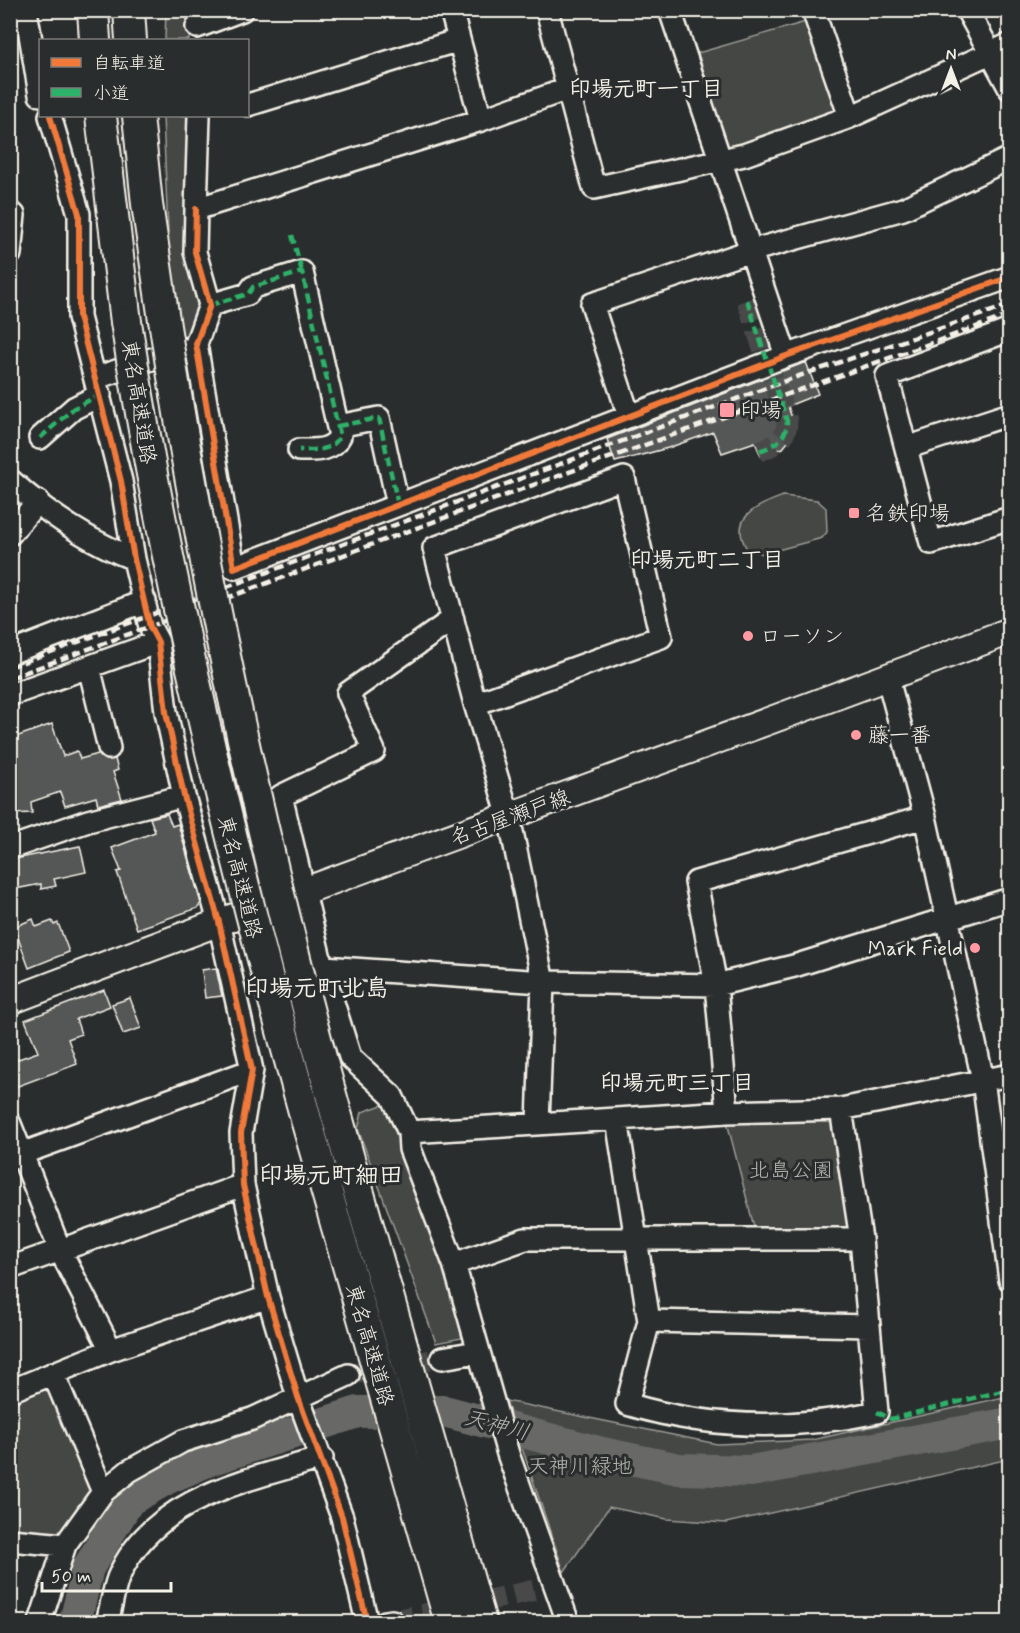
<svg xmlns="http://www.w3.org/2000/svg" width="1020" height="1633" font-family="Mynerve,'Klee One',sans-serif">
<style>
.green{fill:#444645;stroke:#9c9c96;stroke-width:1.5}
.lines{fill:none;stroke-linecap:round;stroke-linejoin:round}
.river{stroke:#676866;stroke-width:32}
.building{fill:#555756;stroke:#f4f1e8;stroke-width:1.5}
.minor-tunnel{stroke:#484a4a;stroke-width:21;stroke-dasharray:21 10;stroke-linecap:butt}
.minor-casing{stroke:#f4f1e8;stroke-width:26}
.major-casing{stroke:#f4f1e8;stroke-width:30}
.highway-casing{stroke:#f4f1e8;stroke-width:34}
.minor{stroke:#2a2d2e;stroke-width:21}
.major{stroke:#2a2d2e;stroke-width:26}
.highway{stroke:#2a2d2e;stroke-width:30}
.rail{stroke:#f4f1e8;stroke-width:4.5;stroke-dasharray:9 4.5;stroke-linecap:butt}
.highway-bridge-casing{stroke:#f4f1e8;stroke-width:34;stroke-linecap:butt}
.highway-bridge{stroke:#2a2d2e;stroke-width:30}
.quiet{stroke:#2db169;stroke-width:4.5;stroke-dasharray:9 4.5;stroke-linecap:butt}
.cycleway-casing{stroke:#2a2d2e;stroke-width:10}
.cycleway{stroke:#f17a3a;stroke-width:6}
.poi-dot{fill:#ff9aa2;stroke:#2a2d2e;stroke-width:2}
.labels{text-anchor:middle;stroke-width:6;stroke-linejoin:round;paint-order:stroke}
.street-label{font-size:21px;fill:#f4f1e8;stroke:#2a2d2e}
.poi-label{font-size:21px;fill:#f4f1e8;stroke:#2a2d2e;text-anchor:start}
.park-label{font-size:21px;fill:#b6b5af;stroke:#2a2d2e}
.neighbourhood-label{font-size:22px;font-weight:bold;fill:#f4f1e8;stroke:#2a2d2e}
.water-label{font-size:22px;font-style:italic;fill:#b5b3ae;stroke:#2a2d2e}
.quarter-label{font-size:24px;font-weight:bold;fill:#f4f1e8;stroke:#2a2d2e}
</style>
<rect width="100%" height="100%" fill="#2a2d2e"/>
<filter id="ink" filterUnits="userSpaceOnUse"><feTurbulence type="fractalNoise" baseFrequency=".0167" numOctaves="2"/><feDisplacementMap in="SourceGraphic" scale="12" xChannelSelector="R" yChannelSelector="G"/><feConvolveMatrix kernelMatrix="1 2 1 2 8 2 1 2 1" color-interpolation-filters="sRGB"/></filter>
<g filter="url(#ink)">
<!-- green -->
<path class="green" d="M166 11H189V40H165Z
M809 21 841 114 728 150 698 53Z
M163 116H188L187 254 201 308 192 334 180 338 169 253Z
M783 496 817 500 826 508 827 532 822 538 763 554 747 549C728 517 757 506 783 496Z
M385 1104 445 1267 462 1338 436 1343 358 1129 362 1112Z
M835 1117 849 1229 754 1227 727 1122Z
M51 1385 94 1489 80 1503 61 1534 11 1531 10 1397Z
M1009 1396V1459L726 1523 667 1519 609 1507 564 1572 506 1401 717 1444 812 1440Z"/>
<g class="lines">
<!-- river -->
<path class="river" d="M75 1622 88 1568 129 1500 168 1478 212 1459 358 1412 444 1411 602 1453 679 1469 751 1471 1010 1423"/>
</g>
<!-- building -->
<path class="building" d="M806 362 818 394 788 406 795 428 792 437 783 448 761 456 755 442 722 453 713 432 668 448 615 462 607 439Z
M52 724 63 756 77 751 80 759 98 754 106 760 115 759 118 770 113 772 122 799 98 805 96 797 65 806 60 792 31 802 32 813 11 814 10 739Z
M167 814 172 826 178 824 201 903 198 908 137 929 117 872 121 871 112 848 155 832 150 818Z
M80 846 86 872 54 879 56 886 41 889V884L10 890V860Z
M33 919 36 927 52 921 54 925 58 923 69 952 29 968 14 927Z
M216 968 222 996 205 998 202 970Z
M104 990 110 1006 76 1019 81 1034 68 1039 77 1064 10 1089V1062L38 1052 25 1020Z
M130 998 141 1028 123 1034 112 1004Z"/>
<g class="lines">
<!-- minor-tunnel -->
<path class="minor-tunnel" d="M747 300 787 421C787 439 774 446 759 451
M348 1375 442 1358
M392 1621 540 1589"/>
<!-- minor casing -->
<g class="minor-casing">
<path id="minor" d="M26 10 40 95
M451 10 481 120
M547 10 594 188 744 155 850 117 1010 44
M670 10 786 356
M813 10 850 117
M967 10 1010 89
M197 27 242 10
M248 105 459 40
M50 116 79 214V317L121 481 134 559 150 627 158 642 166 712 184 796 219 922 252 1070 241 1133 243 1185 268 1297 298 1397 342 1517 367 1622
M199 116 196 209 481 120 567 89
M196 209 195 252 210 305 196 344 234 568 786 356 1010 277
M10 214 14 215 10 254
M210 305 248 294 253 287 302 272 340 436C332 452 314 450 299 450
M1010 330 887 376 931 543 1010 518
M96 378 181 349
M629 416 592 304 750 251 903 209 1010 158
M338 426 379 418 398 505
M40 438 74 408 100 395
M906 448 1010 414
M10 480C48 514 87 541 134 559
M10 534 38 501
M453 619 348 693 374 751 281 796 322 967 350 1057 392 1096 409 1132 410 1149 454 1264 508 1454 568 1622
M10 653 145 601
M89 667 109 748
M888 679 925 817 983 1080 1010 1280
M10 695 158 642
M475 704 661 637 624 478 434 548 475 704 509 817 543 982 538 1124
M10 848 88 821 184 796
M309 966 543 982 716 985 794 966 1010 899
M727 1112 716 985 696 882 925 817
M617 1120 649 1321 627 1404C709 1429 794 1430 877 1412L861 1239 841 1109
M10 1124 60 1250 111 1350
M409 1132 727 1112 841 1109 1010 1075
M10 1158 252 1070
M454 1264 525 1239H861
M10 1268 243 1185
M649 1321 869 1326
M442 1358 477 1352
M53 1373 103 1492
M10 1391 111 1350 268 1297
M10 1540 65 1545
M40 1622 65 1545 103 1492 129 1471 183 1441 252 1419 348 1375
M107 1622C111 1608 113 1592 118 1578 151 1498 248 1480 322 1458
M385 1622 392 1621"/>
</g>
<!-- major casing -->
<g class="major-casing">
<path id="major" d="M10 1001C342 874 678 757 1010 631"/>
</g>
<!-- highway casing -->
<g class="highway-casing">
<path id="highway" d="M93 10 95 40
M129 10 131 40
M101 116 126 322
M138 116 147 204 164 320
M336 1113 481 1622
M306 1119 450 1622"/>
</g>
<!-- minor -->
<use href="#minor" class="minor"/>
<!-- major -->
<use href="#major" class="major"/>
<!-- highway -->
<use href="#highway" class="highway"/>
<!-- rail -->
<path class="rail" d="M10 667 796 377 1010 305
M10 678 544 481 1010 315"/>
<!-- highway-bridge casing -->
<g class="highway-bridge-casing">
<path id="highway-bridge" d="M164 320C205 588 264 852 336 1113
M126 322C168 594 233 855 306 1119"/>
</g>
<!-- highway-bridge -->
<use href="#highway-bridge" class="highway-bridge"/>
<!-- quiet -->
<path class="quiet" d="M292 235 302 272
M747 300 787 421C787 439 774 446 759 451
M210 305 248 294 253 287 302 272 340 436C332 452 314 450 299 450
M338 426 379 418 398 505
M40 438 74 408 100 395
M877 1412 891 1419 1010 1389"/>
<!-- cycleway casing -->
<g class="cycleway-casing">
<path id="cycleway" d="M50 116 79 214V317L121 481 134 559 150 627 158 642 166 712 184 796 219 922 252 1070 241 1133 243 1185 268 1297 298 1397 342 1517 367 1622
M196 209 195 252 210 305 196 344 234 568 786 356 1010 277"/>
</g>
<!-- cycleway -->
<use href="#cycleway" class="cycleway"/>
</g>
</g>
<!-- markers -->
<g class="poi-dot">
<rect x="719" y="402" width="16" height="16" rx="3"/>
<rect x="848" y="507" width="12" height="12" rx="3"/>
<circle cx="748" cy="636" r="6"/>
<circle cx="856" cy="735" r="6"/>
<circle cx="975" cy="948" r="6"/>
</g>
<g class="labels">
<!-- street labels -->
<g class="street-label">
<text transform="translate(139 402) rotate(81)" y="7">東名高速道路</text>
<text transform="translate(510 817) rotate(-20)" y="7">名古屋瀬戸線</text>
<text transform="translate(240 877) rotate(76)" y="7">東名高速道路</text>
<text transform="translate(370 1345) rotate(74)" y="7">東名高速道路</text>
</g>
<!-- poi labels -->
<g class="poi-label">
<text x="740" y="417">印場</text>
<text x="866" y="520">名鉄印場</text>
<text x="760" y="643">ローソン</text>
<text x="868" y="742">藤一番</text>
<text x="963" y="955" text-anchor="end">Mark Field</text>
</g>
<!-- park labels -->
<g class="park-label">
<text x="791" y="1177">北島公園</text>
<text x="580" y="1473">天神川緑地</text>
</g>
<!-- neighbourhood labels -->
<g class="neighbourhood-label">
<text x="646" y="96">印場元町一丁目</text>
<text x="707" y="567">印場元町二丁目</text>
<text x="677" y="1090">印場元町三丁目</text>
</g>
<!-- water labels -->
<g class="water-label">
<text transform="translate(497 1424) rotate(14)" y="8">天神川</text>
</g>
<!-- quarter labels -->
<g class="quarter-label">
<text x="317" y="996">印場元町北島</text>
<text x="331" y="1183">印場元町細田</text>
</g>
</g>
<!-- margin -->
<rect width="1020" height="1633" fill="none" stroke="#2a2d2e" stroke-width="36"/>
<rect x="18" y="18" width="984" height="1597" fill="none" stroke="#f4f1e8" stroke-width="2" filter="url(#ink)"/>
<!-- legend -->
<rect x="39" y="39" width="210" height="78" fill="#2a2d2e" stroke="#7b7b78" stroke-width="1.5"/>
<rect x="51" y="58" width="30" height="9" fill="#f17a3a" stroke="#7b7b78" stroke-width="1.5"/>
<text x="93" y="69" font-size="18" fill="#f4f1e8">自転車道</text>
<rect x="51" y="88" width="30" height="9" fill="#2db169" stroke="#7b7b78" stroke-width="1.5"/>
<text x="93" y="99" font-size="18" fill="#f4f1e8">小道</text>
<!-- north arrow -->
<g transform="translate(951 69)" stroke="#2a2d2e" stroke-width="4.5" paint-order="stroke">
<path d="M0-4.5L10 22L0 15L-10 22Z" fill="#f4f1e8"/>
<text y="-9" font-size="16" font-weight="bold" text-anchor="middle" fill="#f4f1e8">N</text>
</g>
<!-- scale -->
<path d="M42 1582v9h129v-9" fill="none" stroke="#f4f1e8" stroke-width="3"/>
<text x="51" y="1582" font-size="18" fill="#f4f1e8" stroke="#2a2d2e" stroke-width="4.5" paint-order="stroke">50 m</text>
</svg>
